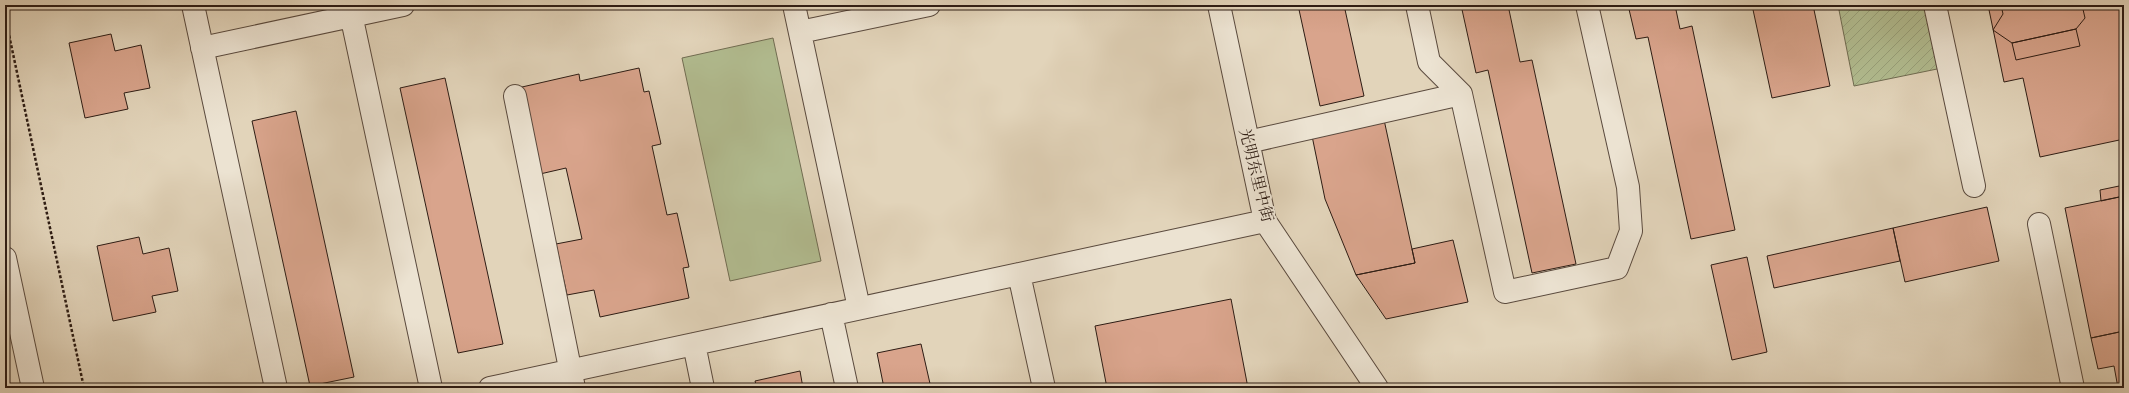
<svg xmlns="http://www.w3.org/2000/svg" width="2129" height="393" font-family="'IM FELL English','Noto Serif SC',serif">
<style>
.garden{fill:url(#garden-furrows);stroke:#706c52}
.pitch{fill:#b2bd91;stroke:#706c52}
.building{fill:#d9a48c;stroke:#2d1c14}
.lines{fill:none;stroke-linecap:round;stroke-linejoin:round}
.minor-casing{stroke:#5a4a3e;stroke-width:24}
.path{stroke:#2d1c14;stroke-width:2.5;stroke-dasharray:3 2;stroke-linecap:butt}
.minor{stroke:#ece3d2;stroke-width:22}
.labels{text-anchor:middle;stroke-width:4;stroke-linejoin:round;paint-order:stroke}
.street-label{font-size:16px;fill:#2d1c14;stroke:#ece3d2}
</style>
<defs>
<pattern id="garden-furrows" width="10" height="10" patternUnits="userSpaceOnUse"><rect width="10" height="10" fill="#b2bd91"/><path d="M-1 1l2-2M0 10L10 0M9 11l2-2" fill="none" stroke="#99a27c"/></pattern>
</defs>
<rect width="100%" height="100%" fill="#e2d4ba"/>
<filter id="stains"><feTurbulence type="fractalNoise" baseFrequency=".005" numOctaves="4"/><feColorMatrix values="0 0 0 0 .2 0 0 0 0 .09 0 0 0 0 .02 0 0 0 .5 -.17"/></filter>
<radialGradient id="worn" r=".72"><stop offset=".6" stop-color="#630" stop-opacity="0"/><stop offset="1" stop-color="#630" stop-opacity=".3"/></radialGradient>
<!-- garden -->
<path class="garden" d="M1838 5H1929L1942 68 1854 86Z"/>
<!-- pitch -->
<path class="pitch" d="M773 38 821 261 730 281 682 58Z"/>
<!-- building -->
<path class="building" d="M1298 5H1344L1364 96 1320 106Z
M1461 5H1508L1520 62 1532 60 1576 264 1532 273 1488 70 1476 73Z
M1628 5H1675L1680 29 1692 26 1735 230 1691 239 1648 37 1636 39Z
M1752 5H1813L1830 86 1772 98Z
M1988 5H2124V139L2040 157 2023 78 2004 82Z
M2001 5H2082L2085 18 2076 29 2012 43 1993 30 2003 14Z
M2076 29 2080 46 2016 60 2012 43Z
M111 34 115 51 141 45 150 88 124 93 128 109 85 118 69 43Z
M639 68 644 92 649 91 661 144 652 146 667 215 677 213 689 267 683 268 689 298 600 317 594 290 567 295 556 244 582 239 566 168 540 174 522 87 579 74 580 81Z
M445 78 503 344 458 353 400 88Z
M296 111 354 377 310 386 252 121Z
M1383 115 1415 263 1356 275 1325 199 1311 131Z
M2124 185V196L2101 201 2100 190Z
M2124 196V331L2091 338 2065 208Z
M1987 207 1999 261 1905 282 1893 228Z
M1893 228 1900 261 1774 288 1767 256Z
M139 237 143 254 169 248 178 291 152 296 156 312 113 321 97 246Z
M1453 240 1468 302 1386 319 1356 275 1415 263 1412 249Z
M1747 257 1767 352 1732 360 1711 265Z
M1231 299 1248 388H1107L1095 326Z
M2124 331V388H2118L2114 366 2098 369 2091 338Z
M921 344 931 388H884L877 353Z
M800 371 803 388H757L755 381Z"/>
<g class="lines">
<!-- minor casing -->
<g class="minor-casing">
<path id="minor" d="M193 5 276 388
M349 5 431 388
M794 5 859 308
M1219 5 1265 221 1377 388
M1417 5 1429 62 1461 94 1505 292 1617 268 1631 231 1628 187 1587 5
M1935 5 1974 186
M800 32 929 5
M202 48 403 5
M515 96 574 388
M1248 142 1461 94
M2039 224 2073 388
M5 258 33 388
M1019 274 1044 388
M831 314 847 388
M694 344 703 388
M490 388 1265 221"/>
</g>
<!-- path -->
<path class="path" d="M5 16 84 388"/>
<!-- minor -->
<use href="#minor" class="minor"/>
</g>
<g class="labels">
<!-- street labels -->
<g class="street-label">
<text transform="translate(1257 175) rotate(76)" y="6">光明东里中街</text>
</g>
</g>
<!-- margin -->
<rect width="2129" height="393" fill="none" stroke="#e2d4ba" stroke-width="20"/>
<rect x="6" y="6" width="2117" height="381" fill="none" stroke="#2d1c14" stroke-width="2"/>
<rect x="10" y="10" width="2109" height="373" fill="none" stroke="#2d1c14"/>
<rect width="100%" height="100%" filter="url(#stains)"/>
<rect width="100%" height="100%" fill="url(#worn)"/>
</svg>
